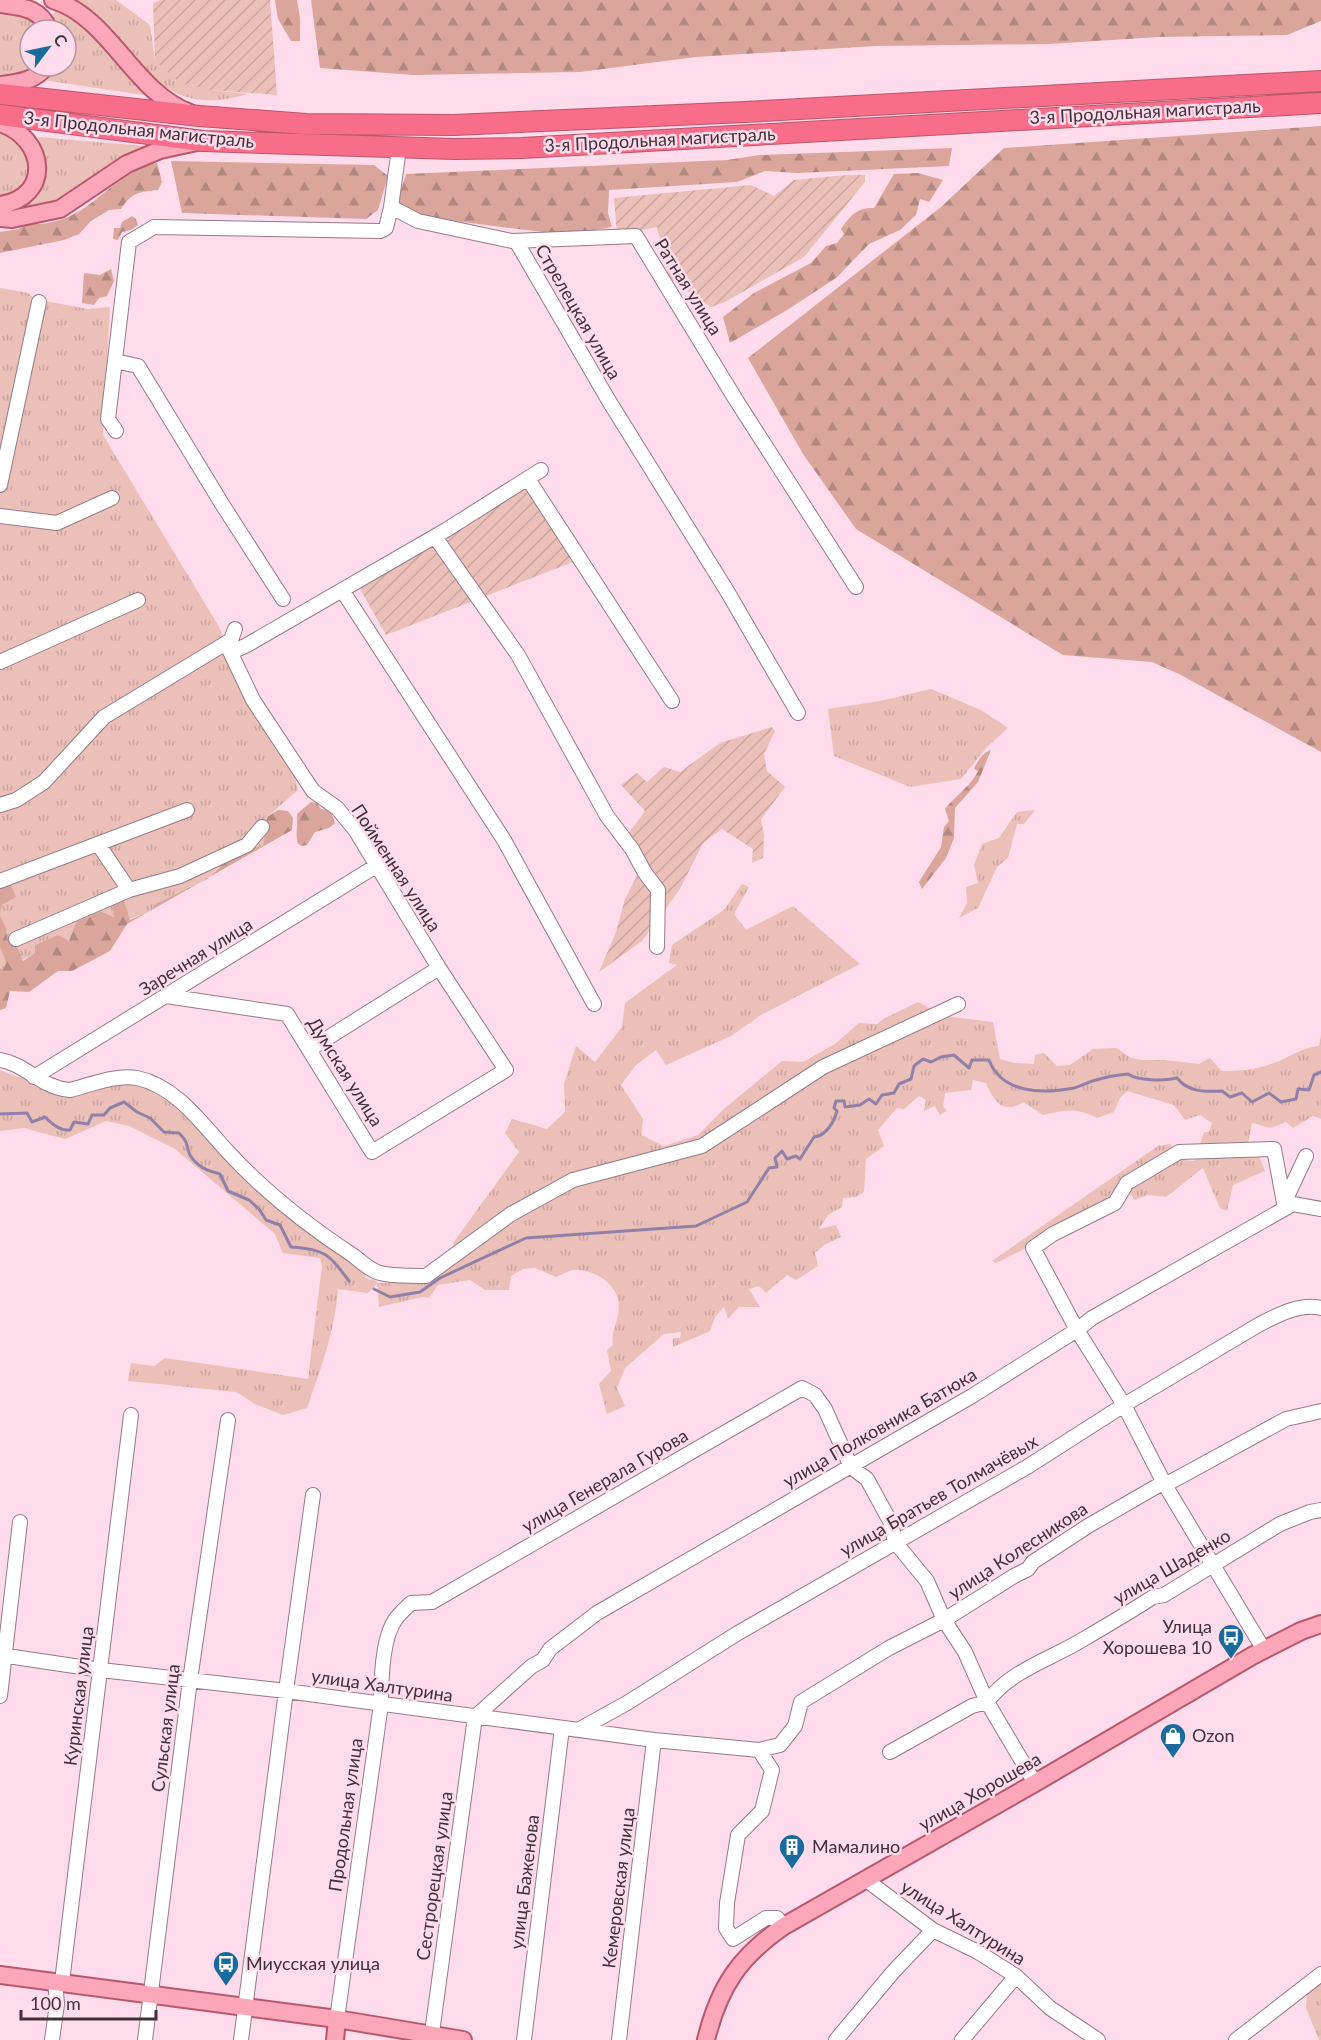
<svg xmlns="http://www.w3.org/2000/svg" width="1321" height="2040" font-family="Lato,sans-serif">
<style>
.grass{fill:url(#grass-tufts)}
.forest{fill:url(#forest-firs)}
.garden{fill:url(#garden-furrows)}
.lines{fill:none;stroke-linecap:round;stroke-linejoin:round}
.stream{stroke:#9280a9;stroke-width:3}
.minor-casing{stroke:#977987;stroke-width:16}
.major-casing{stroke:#b7586d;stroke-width:20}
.highway-casing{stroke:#b7586d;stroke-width:22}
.minor{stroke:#fff;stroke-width:14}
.major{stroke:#fba7b9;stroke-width:16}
.highway{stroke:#f86d8a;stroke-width:20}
.labels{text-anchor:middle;stroke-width:5;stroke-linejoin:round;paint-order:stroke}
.street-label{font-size:18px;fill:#3f3238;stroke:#ffdcec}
.poi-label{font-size:18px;fill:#3f3238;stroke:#ffdcec;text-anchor:start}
</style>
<defs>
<pattern id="grass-tufts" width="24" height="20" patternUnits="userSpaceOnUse" patternTransform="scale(1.5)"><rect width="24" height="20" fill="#eac0b8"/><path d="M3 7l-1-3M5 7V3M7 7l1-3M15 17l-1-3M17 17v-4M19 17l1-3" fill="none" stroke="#caa59f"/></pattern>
<pattern id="forest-firs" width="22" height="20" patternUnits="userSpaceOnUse" patternTransform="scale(1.5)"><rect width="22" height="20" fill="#daa69c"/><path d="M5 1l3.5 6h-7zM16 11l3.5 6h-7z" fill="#b28880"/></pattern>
<pattern id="garden-furrows" width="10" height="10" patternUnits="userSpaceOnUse" patternTransform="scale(1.5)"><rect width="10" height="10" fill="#eac0b8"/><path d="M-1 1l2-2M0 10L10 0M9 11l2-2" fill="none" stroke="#caa59f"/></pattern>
</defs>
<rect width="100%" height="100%" fill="#ffdcec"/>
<!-- grass -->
<path class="grass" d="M71 0H116L150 25 155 61 210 90 248 94C188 111 166 92 125 52 107 35 89 17 71 0Z
M58 7 76 18 150 96 43 80 52 66H66V30H57L52 16Z
M0 8 30 14 42 30H30V66H36C24 75 14 76 0 74Z
M0 133C30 138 34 159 26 185L0 201Z
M38 137 145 146 53 204 17 211 0 210 43 176 45 159Z
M0 288 28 293 35 299 88 309 110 307 103 435 218 625 257 714 293 769 298 790 267 817 263 846 218 867 207 879 153 905 152 910C127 921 125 922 100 911L76 922 69 942C58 945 46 948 36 953 24 958 14 967 0 969Z
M931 689 981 710 1008 728 987 747 961 779 910 787 834 756 828 709 880 701Z
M1035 810 1024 824H1017L1008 858 997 867 978 908 959 918 967 903 966 887 978 883 974 865 982 844 999 838 1017 812Z
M742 884 749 887 734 914 746 930 793 906 860 964 761 1015 731 1036 666 1065 656 1050 636 1065 621 1085 643 1119 641 1135 664 1146 698 1135 725 1108 782 1061 803 1062 835 1044 859 1023 877 1024 883 1019 918 1002 944 1016 993 1022 1000 1059 1014 1063 1034 1064 1035 1055 1044 1053 1057 1066 1070 1065 1093 1049 1116 1048 1131 1058 1143 1060H1165L1199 1064 1210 1058 1222 1071C1240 1071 1257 1070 1274 1063 1292 1056 1299 1049 1319 1046L1321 1035V1119L1313 1116 1293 1128 1286 1122 1271 1128 1252 1123 1246 1154 1259 1156 1265 1171 1233 1185 1227 1211 1220 1208 1203 1168 1166 1197 1148 1195 1134 1200 1127 1187 1115 1203 996 1263 992 1261 1158 1146 1170 1144 1183 1160 1195 1161 1204 1132H1209L1212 1123 1200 1115 1185 1120 1174 1105 1127 1091 1120 1098 1114 1112 1097 1118C1075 1107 1067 1110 1043 1115L1023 1102C1004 1115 994 1102 986 1083L973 1080 971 1090 945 1093 943 1106 947 1111 940 1115 935 1106 924 1111 926 1100 919 1096 904 1109 897 1108 878 1130 884 1146 866 1159 864 1192 856 1197 843 1198 842 1207 828 1215 819 1229 836 1225 841 1237 824 1245 815 1253 818 1266 796 1280 787 1275 766 1293 759 1286 749 1289 760 1307H739L728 1319 724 1307 715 1317 710 1331 673 1347V1338H680L681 1332 664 1334 625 1368 617 1388 625 1406 607 1414 599 1384 611 1371 607 1350 613 1345C611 1331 618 1322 619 1308 620 1287 598 1271 579 1270 572 1269 563 1274 556 1277L535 1268 523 1269 511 1276 509 1290H485L470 1280 438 1285 429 1298 423 1297 379 1307 377 1284 368 1293 338 1289C335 1331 321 1368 307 1408L283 1415 255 1404 236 1392 128 1381 131 1363 154 1366 165 1358 308 1379 322 1266 320 1258 283 1253 275 1234 175 1149 129 1126 106 1121 65 1139 24 1128 0 1131V1070C12 1076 26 1078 38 1084 48 1088 55 1095 66 1096L122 1082 151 1088 167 1097 367 1271 365 1277 370 1280 373 1279 378 1283 419 1282 457 1260 453 1243 519 1152 505 1133 512 1119 547 1129 565 1112 564 1084 576 1046 595 1062 622 1027 625 1003 677 965 669 963 672 945 724 910Z
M1321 1980V2040H1319L1306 2008 1307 1992Z"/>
<!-- forest -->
<path class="forest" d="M275 0H297L300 18V41H291L278 19Z
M311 0H1321V21L1287 35 1158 37 1050 44 876 46 696 57 580 72 413 75 320 68Z
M1321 126V752L1179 674 1152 662 1063 655 856 529 803 454 748 358 941 207 1004 148Z
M952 148 949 166 798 173 765 171 737 182 609 190 608 213 612 227 567 235 423 217 403 207 398 200 406 174 727 160 760 155Z
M171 161 374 165 388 176 378 210 366 219 182 213Z
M157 163 162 182 158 190C139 192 132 192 121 209L109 210 91 221 79 234 64 240 0 253V232L19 229 26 224C90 228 106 174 157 163Z
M918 173 943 180 929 202 920 199 916 215 900 230 869 244 836 278 787 310 730 343 723 317 754 293 811 263 826 246 837 243 844 234 841 229C851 215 856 208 874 208L894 174Z
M132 216 136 219 138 225 131 230 122 232 118 240 113 239 114 228H120L122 222Z
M111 269 114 281 107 296 99 298 94 305 82 303 84 273 100 275Z
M991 750 978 782 955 808 954 838 946 858 922 889 919 882 941 847 944 827 949 821 945 809C955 796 971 786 978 771L974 769C977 762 983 752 991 750Z
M311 802 317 803 321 809 330 810 335 823 329 828 315 832 307 845 302 846 298 844C295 835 298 824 297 814Z
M278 810 288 811 293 818 292 830 127 924 110 951 72 971H58L29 992 10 991 6 1008 0 1010V969L4 968 6 962 0 947V916L6 928 7 939 16 944 23 961 35 953V945L58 935 69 941 76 922 100 911 114 917 112 902 123 897 130 920 152 910 153 905 207 879 233 854 263 846 267 817Z
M10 883 16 897 2 905 0 912V887Z"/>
<!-- garden -->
<path class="garden" d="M161 0H270L277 95 210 90 181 83 155 61 153 3Z
M846 175H865V182L804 257 725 302 711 307 669 278 657 227 617 235 614 198 751 185 774 196 794 180Z
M528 486 573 562 386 635 359 587Z
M772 727 775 731 764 754 767 771 785 787 761 819 764 835 763 858 752 863 753 849 722 829 703 843 680 889 642 941 599 972 616 932 625 899 642 866 628 834 645 811 621 785 637 773 647 782 664 767 680 772 720 743Z"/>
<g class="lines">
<!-- stream -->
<path class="stream" d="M0 1114 27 1113 32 1122 45 1117C52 1124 60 1131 70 1130L74 1122 88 1124 92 1115H104L110 1108 124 1102 137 1112 150 1118 164 1132 179 1133C190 1144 185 1145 190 1155 197 1167 208 1171 220 1174L228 1191 249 1200 259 1209 266 1220 280 1225 291 1247C326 1250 328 1253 349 1281
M374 1289 390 1297 420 1292 440 1278 526 1238 696 1226 747 1202 769 1168 777 1167 775 1158 782 1151 787 1159 796 1156 800 1159 814 1137C826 1136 834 1122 837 1111L834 1108 836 1101H844L845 1107 860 1105 869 1099 876 1104 882 1095 894 1093 899 1084 911 1079 914 1066 923 1059 931 1062 941 1057 954 1055 969 1068 972 1060H989C1002 1094 1043 1094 1074 1088 1081 1086 1088 1082 1096 1080 1106 1077 1117 1075 1128 1074 1138 1081 1164 1081 1177 1078 1188 1092 1204 1092 1222 1091L1230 1097 1242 1093 1252 1102 1269 1093 1281 1102 1296 1099 1298 1089 1309 1090 1314 1075 1321 1072"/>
<!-- minor casing -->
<g class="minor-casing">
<path id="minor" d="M391 207 418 221 512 241 636 236 736 400 856 587
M516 241 609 401 727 591 798 713
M115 361 138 366 222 504 283 599
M116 431 108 419 129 242 154 227 380 231 386 228 391 207 399 148
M528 479 672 701
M0 485 39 302
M0 516 57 523 112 498
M435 537 518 655 607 816 632 849 645 873 658 890 657 947
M342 590 504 840 594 1004
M232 652 247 645 446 530 541 470
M0 662 138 600
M0 805 16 800 44 782 104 717 231 640 235 629
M98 844 129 890
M0 881 187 810
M16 939 129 890 180 876 247 845 262 827
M166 996 287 1014 372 1152 506 1070 439 968 356 831 337 808 313 791 253 700 226 643
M310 1049 439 968
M0 1060C26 1064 41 1088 70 1090 90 1085 116 1074 137 1078 176 1086 202 1124 228 1152 265 1192 308 1226 354 1256 361 1262 371 1271 380 1273 395 1277 411 1275 426 1276L511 1214 573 1180 702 1146 823 1067 958 1004
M34 1077 376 866
M1284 1203 1306 1156
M1264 1650 1165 1485 1124 1405 1077 1330 1033 1248 1053 1234 1115 1203 1127 1183 1179 1152 1274 1149 1284 1203 1293 1204
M0 1655 101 1670 286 1691 654 1740 759 1750 780 1745 795 1726 801 1702 889 1648 944 1620 1014 1576 1028 1569 1033 1562 1088 1526 1159 1485H1165L1286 1419 1321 1411
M0 1696 20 1522
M475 1717 532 1666 543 1660 550 1649 597 1613 972 1396 1077 1330 1092 1318 1293 1204 1321 1209
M580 1729 627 1703 738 1633 1027 1467 1124 1405 1260 1324C1278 1315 1300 1303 1321 1308
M759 1750 772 1770 762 1811 738 1835 727 1903 726 1928 733 1939 766 1918H777L784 1926
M890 1752 972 1706 987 1702C1009 1671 1051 1659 1082 1640 1106 1626 1130 1612 1153 1597L1164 1595 1280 1524 1310 1512 1321 1510
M865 1879 933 1930 978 1952 1016 1976 1050 2008 1098 2040
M62 1982 131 1415
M337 2019 381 1704C381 1681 382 1639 395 1620 399 1614 406 1608 411 1603L432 1602 802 1388 815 1395 825 1409 851 1467 867 1479 891 1523 895 1542 927 1581 944 1620 965 1652 987 1702 1035 1783
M52 2040 57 2004 55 1981
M145 2040 190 1680 228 1420
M241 2040 286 1691 313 1495
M431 2040 475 1717
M524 2040 562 1728
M619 2040 654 1740
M836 2040 893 1972 933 1930
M962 2040 1016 1976
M1236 2040 1321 1974"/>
</g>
<!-- major casing -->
<g class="major-casing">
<path id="major" d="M53 0C110 17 133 92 190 113
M0 4C21 7 40 7 49 30
M0 85C17 83 36 81 46 66
M0 123C46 138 53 197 0 205
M0 218 12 219 60 209 127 164 160 150 197 142
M0 1975 337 2019 463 2040
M335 2040 337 2019
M706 2040C719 1987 739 1957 784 1926L1035 1783 1252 1656 1301 1631 1321 1624"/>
</g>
<!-- highway casing -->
<g class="highway-casing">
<path id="highway" d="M0 94 199 116 306 124 454 125 745 112 1321 81
M0 115 203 141 454 149 522 148 1321 103"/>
</g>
<!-- minor -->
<use href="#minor" class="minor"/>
<!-- major -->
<use href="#major" class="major"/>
<!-- highway -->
<use href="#highway" class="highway"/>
</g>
<!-- icons -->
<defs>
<g id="bus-pin" transform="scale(1.35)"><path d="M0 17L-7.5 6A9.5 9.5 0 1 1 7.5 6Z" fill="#1a6b9d" stroke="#ffdcec"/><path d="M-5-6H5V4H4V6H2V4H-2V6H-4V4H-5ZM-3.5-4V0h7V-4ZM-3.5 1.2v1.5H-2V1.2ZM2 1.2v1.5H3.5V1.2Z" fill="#fff"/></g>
<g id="shop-pin" transform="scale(1.35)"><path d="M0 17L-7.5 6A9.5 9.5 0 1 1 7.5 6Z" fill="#1a6b9d" stroke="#ffdcec"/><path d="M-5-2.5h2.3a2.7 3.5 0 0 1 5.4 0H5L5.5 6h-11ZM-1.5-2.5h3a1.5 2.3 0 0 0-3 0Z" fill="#fff"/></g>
<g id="building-pin" transform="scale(1.35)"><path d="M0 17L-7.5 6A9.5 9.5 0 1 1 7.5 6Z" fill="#1a6b9d" stroke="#ffdcec"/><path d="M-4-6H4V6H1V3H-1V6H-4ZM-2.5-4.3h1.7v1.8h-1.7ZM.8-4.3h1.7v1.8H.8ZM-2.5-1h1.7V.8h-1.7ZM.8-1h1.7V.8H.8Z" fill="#fff"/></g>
</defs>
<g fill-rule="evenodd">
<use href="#bus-pin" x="1231" y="1637"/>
<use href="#shop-pin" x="1173" y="1736"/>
<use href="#building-pin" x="792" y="1847"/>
<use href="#bus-pin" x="226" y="1964"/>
</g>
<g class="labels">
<!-- street labels -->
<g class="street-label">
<text transform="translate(1145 112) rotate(-3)" y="6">3-я Продольная магистраль</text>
<text transform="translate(139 130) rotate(6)" y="6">3-я Продольная магистраль</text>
<text transform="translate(660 140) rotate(-3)" y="6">3-я Продольная магистраль</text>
<text transform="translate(688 287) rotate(58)" y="6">Ратная улица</text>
<text transform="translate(578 312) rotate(60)" y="6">Стрелецкая улица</text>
<text transform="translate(396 868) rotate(57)" y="6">Пойменная улица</text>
<text transform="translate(196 957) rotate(-32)" y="6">Заречная улица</text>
<text transform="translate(345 1072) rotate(58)" y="6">Думская улица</text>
<text transform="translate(880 1428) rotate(-30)" y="6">улица Полковника Батюка</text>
<text transform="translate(605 1481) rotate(-30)" y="6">улица Генерала Гурова</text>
<text transform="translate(939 1496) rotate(-30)" y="6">улица Братьев Толмачёвых</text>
<text transform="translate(1018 1551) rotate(-33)" y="6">улица Колесникова</text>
<text transform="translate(1172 1567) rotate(-30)" y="6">улица Шаденко</text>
<text transform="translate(382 1686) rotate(8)" y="6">улица Халтурина</text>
<text transform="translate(79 1696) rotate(-83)" y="6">Куринская улица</text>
<text transform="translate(166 1728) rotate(-83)" y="6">Сульская улица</text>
<text transform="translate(980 1792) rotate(-30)" y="6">улица Хорошева</text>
<text transform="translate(346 1815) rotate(-82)" y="6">Продольная улица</text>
<text transform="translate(435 1876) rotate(-82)" y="6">Сестрорецкая улица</text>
<text transform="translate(525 1882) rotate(-83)" y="6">улица Баженова</text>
<text transform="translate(619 1888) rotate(-83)" y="6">Кемеровская улица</text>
<text transform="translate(963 1923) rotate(32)" y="6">улица Халтурина</text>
</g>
<!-- poi labels -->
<g class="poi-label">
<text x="1212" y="1633" text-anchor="end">Улица<tspan x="1212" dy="21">Хорошева 10</tspan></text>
<text x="1192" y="1742">Ozon</text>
<text x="812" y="1853">Мамалино</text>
<text x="246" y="1970">Миусская улица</text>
</g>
</g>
<!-- north arrow -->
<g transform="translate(48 48) rotate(58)"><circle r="28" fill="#ffdcec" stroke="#b298a4" stroke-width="1.5"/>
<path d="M0-4.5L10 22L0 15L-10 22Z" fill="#1a6b9d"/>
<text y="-9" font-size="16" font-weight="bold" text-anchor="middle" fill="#3f3238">С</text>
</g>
<!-- scale -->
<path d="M21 2010v9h135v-9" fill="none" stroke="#3f3238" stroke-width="3"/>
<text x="30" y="2010" font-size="18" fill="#3f3238" stroke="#ffdcec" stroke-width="4.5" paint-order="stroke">100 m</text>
</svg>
